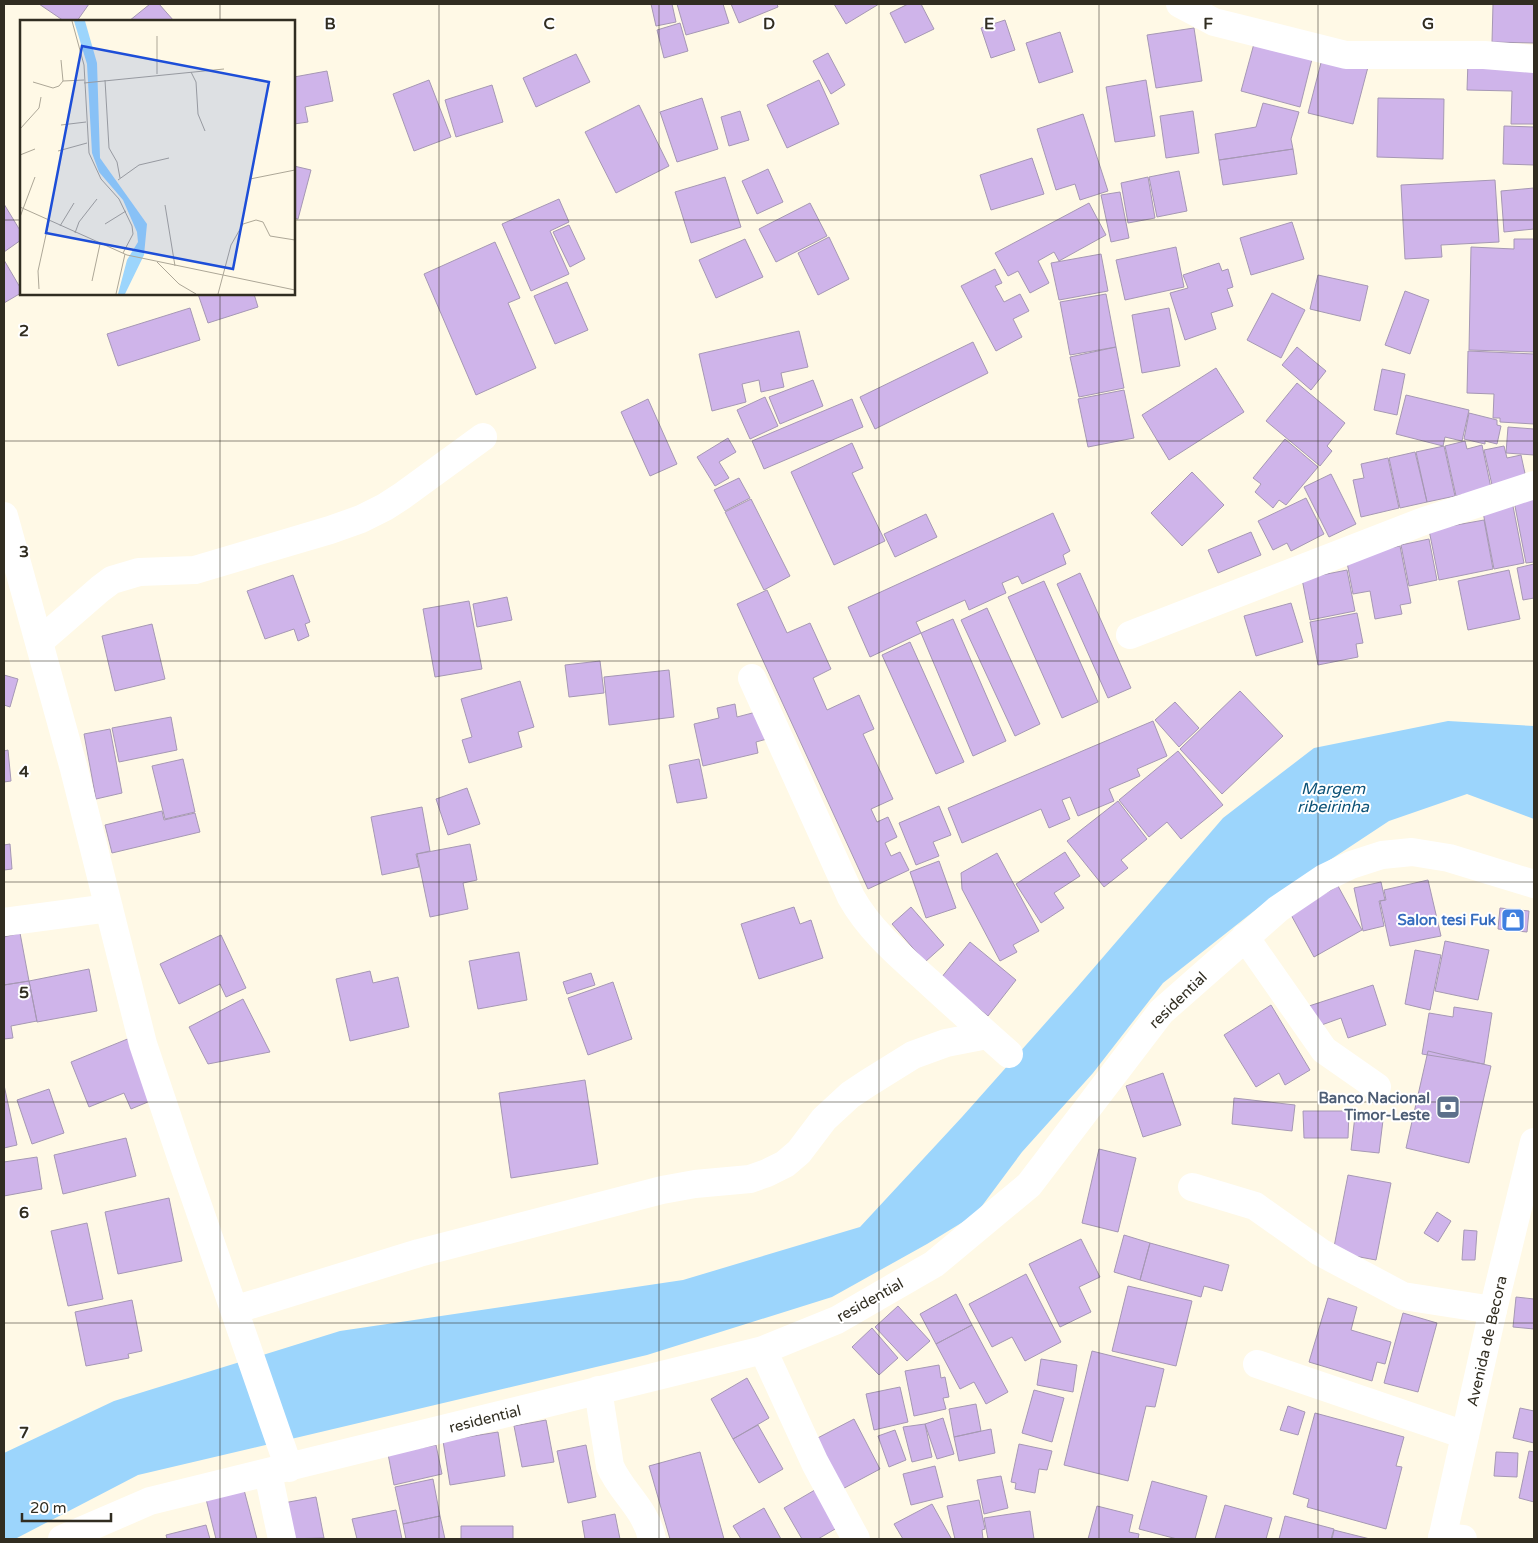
<svg xmlns="http://www.w3.org/2000/svg" width="1538" height="1543" font-family="'Varela Round',sans-serif">
<style>
.water{fill:#9cd5fc}
.building{fill:#cfb4ea;stroke:#a698b4}
.lines{fill:none;stroke-linecap:round;stroke-linejoin:round}
.minor{stroke:#fff;stroke-width:28}
.major{stroke:#fff;stroke-width:28}
.grid{fill:none;stroke:#312d21;stroke-width:1;stroke-opacity:0.55}
.labels{text-anchor:middle;stroke-width:4;stroke-linejoin:round;paint-order:stroke}
.shop-label{font-size:15px;font-weight:bold;fill:#366cbe;stroke:#fff;text-anchor:end}
.street-label{font-size:15px;fill:#312d21;stroke:#fff}
.service-label{font-size:15px;font-weight:bold;fill:#4e5e75;stroke:#fff;text-anchor:end}
.water-label{font-size:16px;font-style:italic;fill:#0c5277;stroke:#fff}
.inset-road{fill:none;stroke:#ada797;stroke-width:1}
.view{fill:#1d4ed8;fill-opacity:0.15;stroke:#1d4ed8;stroke-width:2.5}
.inset-edge{fill:none;stroke:#312d21;stroke-width:2.5}
.grid-label{font-size:16px;text-anchor:middle;font-weight:bold;fill:#312d21;stroke:#fff;stroke-width:4;stroke-linejoin:round;paint-order:stroke}
</style>
<rect width="100%" height="100%" fill="#fff9e6"/>
<!-- water -->
<path class="water" d="M1448 721 1534 726V819L1467 794 1389 821 1263 904 1163 983 1093 1073 1022 1152 976 1214 927 1244 832 1297 647 1355 138 1475 15 1539H4V1453L114 1401 340 1331 683 1280 860 1227 962 1117 1073 992 1223 818 1314 748Z"/>
<!-- building -->
<path class="building" d="M39 4H89L77 21H64Z
M150 4H159L174 21H129Z
M651 4H672L676 22 656 26Z
M677 4H723L729 23 686 35Z
M731 4H777L778 7 739 23Z
M834 4H879L846 24Z
M908 4H921L934 29 905 43 890 13Z
M1493 4H1534V43L1492 42Z
M1005 20 1015 50 991 58 981 28Z
M680 23 688 51 664 58 657 30Z
M1194 28 1202 81 1156 88 1147 35Z
M1060 32 1073 72 1039 83 1026 43Z
M1255 40 1313 55 1300 107 1241 91Z
M828 53 845 85 831 94 813 61Z
M576 54 590 82 536 107 523 78Z
M1323 55 1368 67 1353 124 1308 113Z
M1468 61 1534 63V124H1511L1512 91 1467 90Z
M327 71 333 101 305 107 308 122 294 124V77Z
M429 80 451 137 414 151 393 94Z
M819 80 839 124 787 148 767 105Z
M1146 80 1155 136 1115 142 1106 87Z
M492 85 503 122 456 137 445 100Z
M702 98 718 149 677 162 660 112Z
M1378 98 1444 99 1443 159 1377 157Z
M1263 103 1299 112 1291 139 1293 149 1219 160 1215 134 1256 127Z
M639 105 669 166 616 193 585 132Z
M740 111 749 140 729 146 721 117Z
M1193 111 1199 153 1166 158 1160 116Z
M1083 114 1108 191 1080 200 1075 184 1056 190 1037 129Z
M1504 126 1534 127V165L1503 164Z
M1293 149 1297 174 1223 185 1219 160Z
M1032 158 1044 194 991 210 980 175Z
M294 166 311 170 298 219 294 218Z
M768 169 783 202 757 214 742 181Z
M1179 171 1187 211 1157 217 1149 177Z
M725 177 741 227 691 243 675 192Z
M1148 177 1155 218 1128 223 1121 183Z
M1495 180 1499 242 1441 245 1442 257 1405 259 1401 185Z
M1534 188V229L1504 232 1501 191Z
M1120 192 1129 238 1111 242 1101 195Z
M559 199 569 222 550 231 569 274 531 291 502 224Z
M810 203 827 236 776 262 759 229Z
M1089 203 1106 235 1059 261 1054 252 1038 261 1049 283 1030 293 1018 271 1008 276 995 253Z
M4 204 21 232V240L4 252Z
M1292 222 1304 259 1251 275 1240 238Z
M569 225 585 259 570 267 553 232Z
M829 237 849 279 818 295 798 253Z
M745 239 763 277 716 298 699 260Z
M1514 239H1534V352L1469 350 1471 247 1514 249Z
M495 242 520 298 508 303 536 368 476 395 424 274Z
M1176 247 1184 287 1125 300 1116 260Z
M1101 254 1108 291 1059 300 1051 263Z
M4 260 21 289V293L4 303Z
M1219 263 1222 271 1228 269 1233 287 1227 289 1233 306 1211 313 1216 329 1185 340 1170 293 1188 288 1183 275Z
M995 269 1002 283 995 286 1004 302 1020 294 1029 311 1013 319 1022 337 996 351 961 286Z
M1318 275 1368 286 1360 321 1310 309Z
M567 282 588 330 555 344 534 296Z
M1405 291 1429 300 1410 354 1385 345Z
M1272 293 1305 310 1281 358 1247 340Z
M198 294H254L258 307 208 323Z
M1106 294 1116 347 1070 355 1060 302Z
M190 308 200 340 118 366 107 334Z
M1169 308 1180 366 1142 373 1132 315Z
M799 331 808 367 781 373 784 387 761 392 759 380 742 384 746 402 712 411 699 354Z
M973 342 988 373 875 429 860 397Z
M1116 347 1124 388 1079 397 1070 357Z
M1297 347 1326 371 1311 390 1282 365Z
M1468 351 1534 354V424L1500 422V418H1493L1494 394 1467 393Z
M1216 368 1244 412 1169 460 1142 415Z
M1382 369 1405 374 1397 415 1374 410Z
M813 380 823 406 780 424 769 397Z
M1297 383 1345 423 1327 446 1332 451 1320 466 1266 421Z
M1124 390 1134 438 1088 447 1078 399Z
M1406 395 1469 410 1462 441 1445 437 1443 446 1396 434Z
M765 397 778 426 750 439 737 410Z
M648 399 677 464 650 476 621 412Z
M852 399 863 427 764 469 752 441Z
M1469 413 1497 420V425L1501 426 1497 444 1485 441V444L1464 439Z
M1508 427 1534 429V455L1506 453Z
M728 438 736 452 719 462 729 478 715 486 697 457Z
M1285 439 1318 467 1286 505 1279 500 1273 508 1255 492 1261 484 1253 478Z
M1465 441 1467 449 1482 445 1491 488 1456 496 1445 446Z
M852 443 863 468 852 473 885 541 834 565 791 472Z
M1444 446 1455 496 1427 502 1416 452Z
M1504 446 1507 458 1521 455 1526 478 1492 485 1484 450Z
M1415 452 1427 502 1400 508 1389 458Z
M1388 458 1399 508 1361 517 1353 480 1364 478 1361 464Z
M1192 472 1224 505 1182 546 1151 513Z
M1331 474 1356 524 1329 537 1304 487Z
M739 478 750 498 725 511 714 490Z
M1534 497V562L1526 563 1514 501Z
M1306 498 1324 534 1291 551 1287 543 1273 550 1258 521Z
M751 499 790 576 764 590 725 512Z
M1512 501 1524 563 1494 569 1482 507Z
M1053 513 1070 551 1063 555 1066 564 1022 584 1018 576 1002 583 1006 593 969 610 965 600 916 622 921 633 870 657 848 607Z
M926 514 937 537 895 557 884 534Z
M1484 520 1493 569 1439 580 1429 530Z
M1251 532 1261 555 1218 573 1208 550Z
M1429 539 1437 580 1409 586 1401 545Z
M1400 546 1411 603 1400 605 1402 614 1375 619 1370 591 1353 594 1346 557Z
M1534 564V598L1523 600 1517 568Z
M1347 570 1355 611 1310 620 1302 579Z
M1509 570 1520 619 1468 630 1458 581Z
M1080 573 1131 688 1108 698 1057 584Z
M293 575 310 622 305 624 309 636 298 641 294 629 265 639 247 591Z
M1044 581 1098 702 1062 718 1008 597Z
M767 590 787 633 810 623 831 669 813 678 827 710 859 695 874 729 863 734 893 799 871 809 877 822 888 817 897 837 885 843 891 856 900 852 909 870 868 889 737 604Z
M507 597 512 620 477 627 473 604Z
M469 601 482 669 435 677 423 609Z
M1291 603 1303 642 1256 656 1244 616Z
M987 608 1040 724 1015 736 961 620Z
M1357 613 1363 643 1356 644 1358 657 1318 665 1310 622Z
M953 619 1006 741 973 756 921 633Z
M152 624 165 679 115 691 102 636Z
M910 642 964 762 936 774 882 655Z
M600 661 604 693 569 697 565 665Z
M669 670 674 717 609 725 604 677Z
M4 675 18 679 10 707 4 705Z
M520 681 534 727 518 732 522 747 469 763 462 740 472 737 461 699Z
M1240 691 1283 736 1222 794 1180 749Z
M1175 702 1199 728 1179 747 1155 720Z
M735 704 737 717 760 711 767 739 756 742 758 753 703 766 694 724 719 718 717 708Z
M171 717 177 750 119 762 112 728Z
M1153 721 1167 756 1137 769 1140 776 1109 789 1114 801 1078 816 1070 797 1062 800 1070 819 1049 828 1041 809 962 843 948 808Z
M110 729 122 793 96 799 84 734Z
M8 750 11 781 4 782V751Z
M1178 751 1223 805 1181 839 1167 822 1149 837 1119 800Z
M183 759 195 812 165 819 152 766Z
M699 759 707 798 677 803 669 765Z
M467 788 480 824 448 835 436 799Z
M1118 801 1147 839 1121 860 1128 868 1104 887 1067 841Z
M939 806 951 835 933 842 939 856 916 865 899 823Z
M422 807 430 851 416 854 419 867 382 875 371 817Z
M162 811 164 820 195 813 200 832 112 853 105 825Z
M10 844 12 869 4 870V845Z
M470 844 477 880 463 883 468 909 430 917 417 854Z
M1065 852 1080 876 1054 893 1064 908 1041 923 1016 884Z
M997 853 1039 931 1013 945 1017 952 1000 961 962 889 961 873Z
M939 861 956 908 926 918 910 872Z
M1428 880 1441 936 1390 946 1380 901 1386 900 1384 890Z
M1381 882 1385 900 1379 901 1384 926 1363 931 1354 888Z
M1338 886 1362 930 1314 957 1290 913Z
M794 907 800 924 811 920 823 958 759 979 741 924Z
M911 907 944 945 925 962 892 924Z
M1500 908 1529 911 1527 932 1498 929Z
M20 933 29 981 4 985V937Z
M221 935 246 988 226 997 220 984 179 1004 160 964Z
M1445 941 1489 950 1478 1000 1435 991Z
M970 942 1016 980 988 1016 941 978Z
M1415 950 1441 955 1430 1010 1405 1004Z
M519 952 527 1000 478 1009 469 961Z
M89 969 97 1011 37 1022 29 981Z
M370 971 373 983 398 977 409 1027 350 1041 336 979Z
M591 973 595 985 567 994 563 982Z
M29 981 37 1021 11 1026 13 1038 4 1039V985Z
M613 982 632 1039 588 1055 568 998Z
M1373 985 1386 1025 1348 1038 1341 1018 1316 1027 1309 1006Z
M243 999 270 1052 208 1064 189 1027Z
M1271 1005 1310 1070 1285 1085 1279 1073 1256 1087 1224 1035Z
M1454 1007 1492 1013 1484 1064 1422 1054 1429 1013 1453 1017Z
M130 1038 155 1099 131 1109 124 1093 89 1107 71 1062Z
M1428 1051 1491 1066 1469 1163 1406 1148Z
M1163 1073 1181 1125 1143 1137 1126 1086Z
M585 1080 598 1164 511 1178 499 1093Z
M4 1085 17 1145 4 1148Z
M49 1089 64 1133 32 1144 17 1100Z
M1234 1098 1295 1105 1292 1131 1232 1124Z
M1303 1111H1349L1348 1138H1304Z
M1355 1116 1383 1120 1379 1153 1351 1150Z
M126 1138 136 1176 63 1194 54 1155Z
M1099 1149 1136 1158 1118 1232 1082 1223Z
M37 1157 42 1189 4 1196V1162Z
M1348 1175 1391 1183 1376 1260 1333 1252Z
M169 1198 182 1261 118 1274 105 1212Z
M1437 1212 1451 1221 1438 1242 1424 1233Z
M87 1223 103 1299 68 1306 51 1231Z
M1464 1230 1477 1231 1475 1260H1462Z
M1124 1235 1150 1243 1140 1280 1114 1272Z
M1081 1239 1100 1277 1079 1287 1091 1312 1060 1327 1029 1264Z
M1150 1243 1229 1265 1222 1291 1204 1286 1201 1297 1140 1280Z
M1026 1274 1061 1342 1025 1361 1012 1337 992 1347 969 1304Z
M1128 1286 1192 1301 1176 1366 1112 1351Z
M956 1294 972 1325 936 1344 920 1314Z
M1516 1297 1534 1299V1329L1513 1327Z
M1328 1298 1357 1307 1351 1330 1391 1342 1385 1364 1377 1362 1372 1381 1309 1362Z
M132 1300 142 1351 128 1354 129 1358 86 1366 75 1312Z
M898 1306 930 1341 907 1361 875 1327Z
M1403 1313 1437 1323 1418 1392 1384 1383Z
M972 1325 1008 1392 986 1404 974 1382 960 1389 936 1344Z
M872 1328 898 1358 879 1375 852 1347Z
M1092 1351 1164 1369 1155 1407 1146 1406 1128 1481 1064 1465Z
M1041 1359 1077 1365 1073 1392 1037 1385Z
M939 1365 941 1378 945 1377 949 1397 943 1398 946 1409 914 1416 905 1371Z
M747 1378 769 1418 733 1439 711 1399Z
M900 1387 908 1422 874 1430 866 1394Z
M1034 1390 1064 1398 1052 1442 1022 1433Z
M976 1404 981 1431 954 1437 949 1409Z
M1288 1406 1305 1412 1298 1435 1280 1430Z
M1520 1408 1534 1411V1443L1513 1438Z
M1315 1413 1404 1437 1396 1466 1402 1467 1386 1529 1307 1507 1309 1499 1293 1494Z
M943 1418 954 1454 937 1459 925 1424Z
M854 1419 880 1469 835 1493 808 1443Z
M546 1420 554 1462 522 1467 514 1426Z
M925 1424 932 1457 912 1462 903 1427Z
M758 1425 783 1469 759 1483 733 1439Z
M991 1429 995 1453 959 1461 954 1437Z
M895 1430 906 1460 889 1467 878 1436Z
M498 1432 505 1476 450 1485 443 1441Z
M1019 1444 1052 1451 1047 1470 1039 1469 1035 1493 1015 1489 1016 1483 1011 1482Z
M436 1445 442 1474 394 1485 388 1454Z
M586 1445 596 1497 568 1503 557 1451Z
M1529 1451 1534 1452V1502L1519 1498Z
M700 1452 724 1539H670L649 1466Z
M1496 1452 1518 1453 1517 1477 1494 1476Z
M935 1466 943 1497 911 1505 903 1474Z
M1001 1476 1008 1508 984 1514 977 1480Z
M433 1479 440 1516 403 1524 395 1487Z
M1152 1481 1207 1496 1195 1539H1177L1139 1529Z
M243 1486 257 1539H216L205 1495Z
M820 1487 842 1525 818 1539H802L784 1508Z
M316 1497 324 1538 285 1539 278 1504Z
M979 1500 985 1529 982 1530 983 1539H955L947 1506Z
M932 1504 951 1538 948 1539H903L894 1524Z
M1225 1505 1272 1518 1266 1539H1215Z
M1097 1506 1133 1515 1129 1532 1139 1534 1138 1539H1088Z
M764 1508 781 1539H741L733 1526Z
M396 1510 402 1539H357L352 1519Z
M1030 1511 1034 1539H988L984 1518Z
M615 1514 620 1539H585L582 1521Z
M440 1516 445 1539H406L403 1524Z
M1285 1516 1334 1529 1331 1539H1279Z
M206 1525 210 1539H167L166 1535Z
M461 1526H513V1539H461Z
M1334 1530 1370 1539H1332Z"/>
<g class="lines">
<!-- minor -->
<path class="minor" d="M1180 4 1214 22 1346 55H1484L1534 59
M4 516 74 769 143 1044 181 1157 289 1468
M1130 635 1424 521 1534 485
M39 642 100 589 112 580 139 572 195 570 330 530 361 519 385 507 402 496 483 437
M752 678 851 897C870 931 900 956 929 982 955 1006 982 1030 1009 1054
M4 922 109 908
M1245 937 1324 1050 1377 1087
M1192 1187 1255 1206 1320 1252 1403 1296 1493 1310
M234 1310 419 1253 662 1190 695 1184 750 1179 767 1173 785 1164 799 1152 824 1119 850 1095 868 1083 913 1055 946 1043 987 1035
M763 1350 815 1463 856 1539
M1257 1364 1465 1435
M598 1390 610 1466C621 1492 646 1509 652 1539
M268 1473 282 1539
M1442 1537 1463 1539
M62 1539 150 1501 763 1350 837 1320 934 1264 1029 1185 1161 1012 1278 909 1324 878 1351 865 1382 855 1412 852 1449 858 1534 884"/>
<!-- major -->
<path class="major" d="M1442 1539 1493 1310 1534 1142"/>
</g>
<!-- grid -->
<path class="grid" d="M220 4V21M439 4V1539M659 4V1539M879 4V1539M1099 4V1539M1318 4V1539M4 220H21M294 220H1534M220 294V1539M4 441H1534M4 661H1534M4 882H1534M4 1102H1534M4 1323H1534"/>
<!-- icons -->
<defs>
<g id="shop-square" transform="scale(1.25)"><rect x="-9" y="-9" width="18" height="18" rx="4" fill="#3f7fe0" stroke="#fff"/><path d="M-5-2.5h2.3a2.7 3.5 0 0 1 5.4 0H5L5.5 6h-11ZM-1.5-2.5h3a1.5 2.3 0 0 0-3 0Z" fill="#fff"/></g>
<g id="bank-square" transform="scale(1.25)"><rect x="-9" y="-9" width="18" height="18" rx="4" fill="#5c6f8a" stroke="#fff"/><path d="M-6-4H6V4H-6ZM0-2.3a2.3 2.3 0 1 0 0 4.6a2.3 2.3 0 1 0 0-4.6Z" fill="#fff"/></g>
</defs>
<g fill-rule="evenodd">
<use href="#shop-square" x="1513" y="920"/>
<use href="#bank-square" x="1448" y="1107"/>
</g>
<g class="labels">
<!-- shop labels -->
<g class="shop-label">
<text x="1496" y="925">Salon tesi Fuk</text>
</g>
<!-- street labels -->
<g class="street-label">
<text transform="translate(1178 1000) rotate(-44)" y="5">residential</text>
<text transform="translate(870 1300) rotate(-29)" y="5">residential</text>
<text transform="translate(1487 1341) rotate(-77)" y="5">Avenida de Becora</text>
<text transform="translate(485 1419) rotate(-14)" y="5">residential</text>
</g>
<!-- service labels -->
<g class="service-label">
<text x="1430" y="1103">Banco Nacional<tspan x="1430" dy="17">Timor-Leste</tspan></text>
</g>
<!-- water labels -->
<g class="water-label">
<text x="1333" y="794">Margem<tspan x="1333" dy="18">ribeirinha</tspan></text>
</g>
</g>
<!-- overview -->
<g transform="translate(20 20)">
<rect width="275" height="275" fill="#fff9e6"/>
<path d="M54 1H65L77 43 80 138 127 204 124 235 105 274H98L107 240 118 222 117 212 103 180 79 152 72 133 67 44Z" fill="#9cd5fc"/>
<path class="inset-road" d="M52 1 64 45 69 133 81 159 99 179 112 206 113 214 103 233M171 52 176 62 178 94 185 111M137 54V16M85 60 89 128 97 142 100 158M43 61 64 60M13 62 33 68 39 66 43 61 41 40M64 63 204 49M41 105 66 102M0 109 19 88 21 77M38 131 67 123M0 135 15 129M230 159 275 150M98 160 119 145 149 138M145 185 155 246M0 187 107 235 275 270M0 197 15 157M85 204 106 191M40 206 54 183M55 213 59 202 77 179M137 242 159 264 176 274M72 261 80 224M19 269 18 251 29 201M96 274 105 234M198 274 211 225 223 204 236 200 243 202 250 216 275 220"/>
<path class="view" d="M62 26 249 62 213 249 26 213Z"/>
<rect width="275" height="275" class="inset-edge"/>
</g>
<g class="grid-label">
<text x="330" y="29">B</text>
<text x="549" y="29">C</text>
<text x="769" y="29">D</text>
<text x="989" y="29">E</text>
<text x="1208" y="29">F</text>
<text x="1428" y="29">G</text>
<text x="24" y="336">2</text>
<text x="24" y="557">3</text>
<text x="24" y="777">4</text>
<text x="24" y="998">5</text>
<text x="24" y="1218">6</text>
<text x="24" y="1438">7</text>
</g>
<!-- border -->
<rect width="1538" height="1543" fill="none" stroke="#312d21" stroke-width="10"/>
<!-- scale -->
<path d="M22 1513v8h89v-8" fill="none" stroke="#312d21" stroke-width="2.5"/>
<text x="30" y="1513" font-size="15" fill="#312d21" stroke="#ffffff" stroke-width="4" paint-order="stroke">20 m</text>
</svg>
